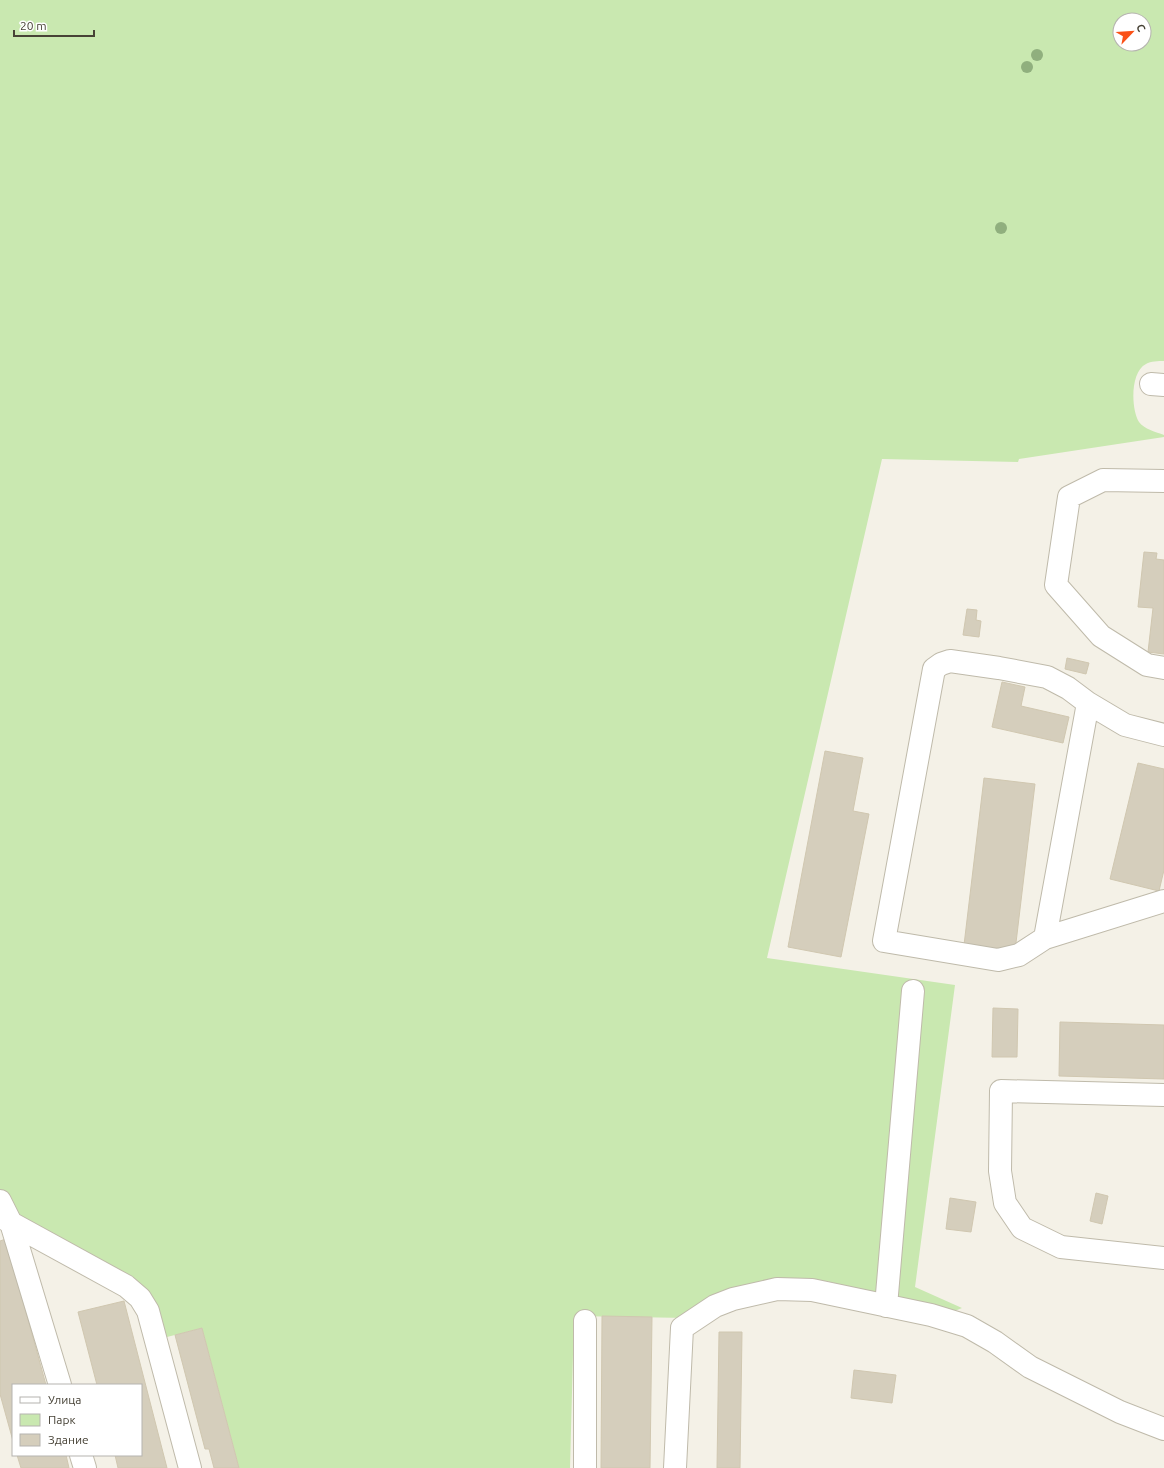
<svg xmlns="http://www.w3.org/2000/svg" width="1164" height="1468" font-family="Ubuntu,sans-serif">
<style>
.green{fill:#c9e8b0;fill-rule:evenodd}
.building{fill:#d5cebc;stroke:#d0c7b0}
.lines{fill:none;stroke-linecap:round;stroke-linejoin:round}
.minor-casing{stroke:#bfbaaa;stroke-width:24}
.minor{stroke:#fff;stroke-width:22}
.tree{fill:#90af7e}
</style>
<rect width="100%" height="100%" fill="#f4f1e7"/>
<!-- green -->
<path class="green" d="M0 0H1164V361C1158 361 1151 361 1146 364 1130 372 1131 409 1139 422 1144 429 1156 432 1164 435V437L1019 459 1018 462 882 459 767 958 955 985 915 1287 962 1308 947 1314 903 1300 826 1281 778 1280 687 1318 574 1316 570 1468H239L202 1328 167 1337 155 1307 27 1225 0 1194ZM1120 20H1144V44H1120Z"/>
<!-- building -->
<path class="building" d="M1144 552 1157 553 1156 559 1164 560V654L1148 652 1153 608 1138 607Z
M967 609 977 610 976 620 981 621 979 637 963 635Z
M1067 658 1089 663 1086 674 1065 669Z
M1002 682 1025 687 1021 706 1069 717 1063 743 992 727Z
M825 751 863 758 853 811 869 814 841 957 788 947Z
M1138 763 1164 769V870L1159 891 1110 879Z
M984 778 1035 784 1015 951 964 945Z
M993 1008 1018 1009 1017 1057H992Z
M1060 1022 1164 1025V1079L1059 1076Z
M1096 1193 1108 1196 1102 1224 1090 1221Z
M950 1198 976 1202 971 1232 946 1229Z
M6 1239 46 1385H13V1441L0 1394V1241Z
M124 1301 167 1468H118L115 1455H141V1385H97L78 1312Z
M602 1316 652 1317 650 1468H601Z
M202 1328 239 1468H214L209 1449H205L175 1335Z
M719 1332H742L740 1468H717Z
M854 1370 896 1375 892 1403 851 1398Z
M17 1455H66L69 1468H21Z"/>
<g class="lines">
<!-- minor casing -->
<g class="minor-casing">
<path id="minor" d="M1151 384 1164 385
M1164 481 1103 480 1069 497 1056 585 1101 636 1147 665 1164 668
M1164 735 1125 725 1088 703 1045 938 1164 901
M1045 938 1019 955 998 960 884 941 934 669 941 664 950 661 999 668 1047 677 1068 688 1088 703
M1164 1095 1001 1091 1000 1171 1005 1203 1022 1228 1061 1247 1164 1258
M0 1201 11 1223 126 1286 140 1298 148 1311 190 1468
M5 1219 11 1223 60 1385
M886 1306 913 991
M585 1321V1468
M81 1455 85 1468
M675 1468 682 1328 715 1306 733 1299 777 1289 812 1290 931 1315 967 1326 995 1342 1030 1367 1120 1412 1164 1429"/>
</g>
<!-- minor -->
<use href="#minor" class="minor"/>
</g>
<!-- trees -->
<g class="tree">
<circle cx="1037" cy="55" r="6"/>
<circle cx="1027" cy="67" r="6"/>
<circle cx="1001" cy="228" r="6"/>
</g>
<!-- legend -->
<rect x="12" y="1384" width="130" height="72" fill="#ffffff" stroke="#b5b3af"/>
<rect x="20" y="1397" width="20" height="6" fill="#ffffff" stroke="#b5b3af"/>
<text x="48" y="1404" font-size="12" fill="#474236">Улица</text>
<rect x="20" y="1414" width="20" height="12" fill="#c9e8b0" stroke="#b5b3af"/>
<text x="48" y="1424" font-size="12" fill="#474236">Парк</text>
<rect x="20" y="1434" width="20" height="12" fill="#d5cebc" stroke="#b5b3af"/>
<text x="48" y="1444" font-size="12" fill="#474236">Здание</text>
<!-- north arrow -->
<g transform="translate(1132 32) rotate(65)"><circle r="19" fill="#ffffff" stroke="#b5b3af"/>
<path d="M0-3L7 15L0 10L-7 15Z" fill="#fa5117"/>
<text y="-6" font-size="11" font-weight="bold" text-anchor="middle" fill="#474236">С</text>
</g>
<!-- scale -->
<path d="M14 30v6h80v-6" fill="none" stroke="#474236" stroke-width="2"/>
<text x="20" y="30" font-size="12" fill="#474236" stroke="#ffffff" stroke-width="3" paint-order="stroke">20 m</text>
</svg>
